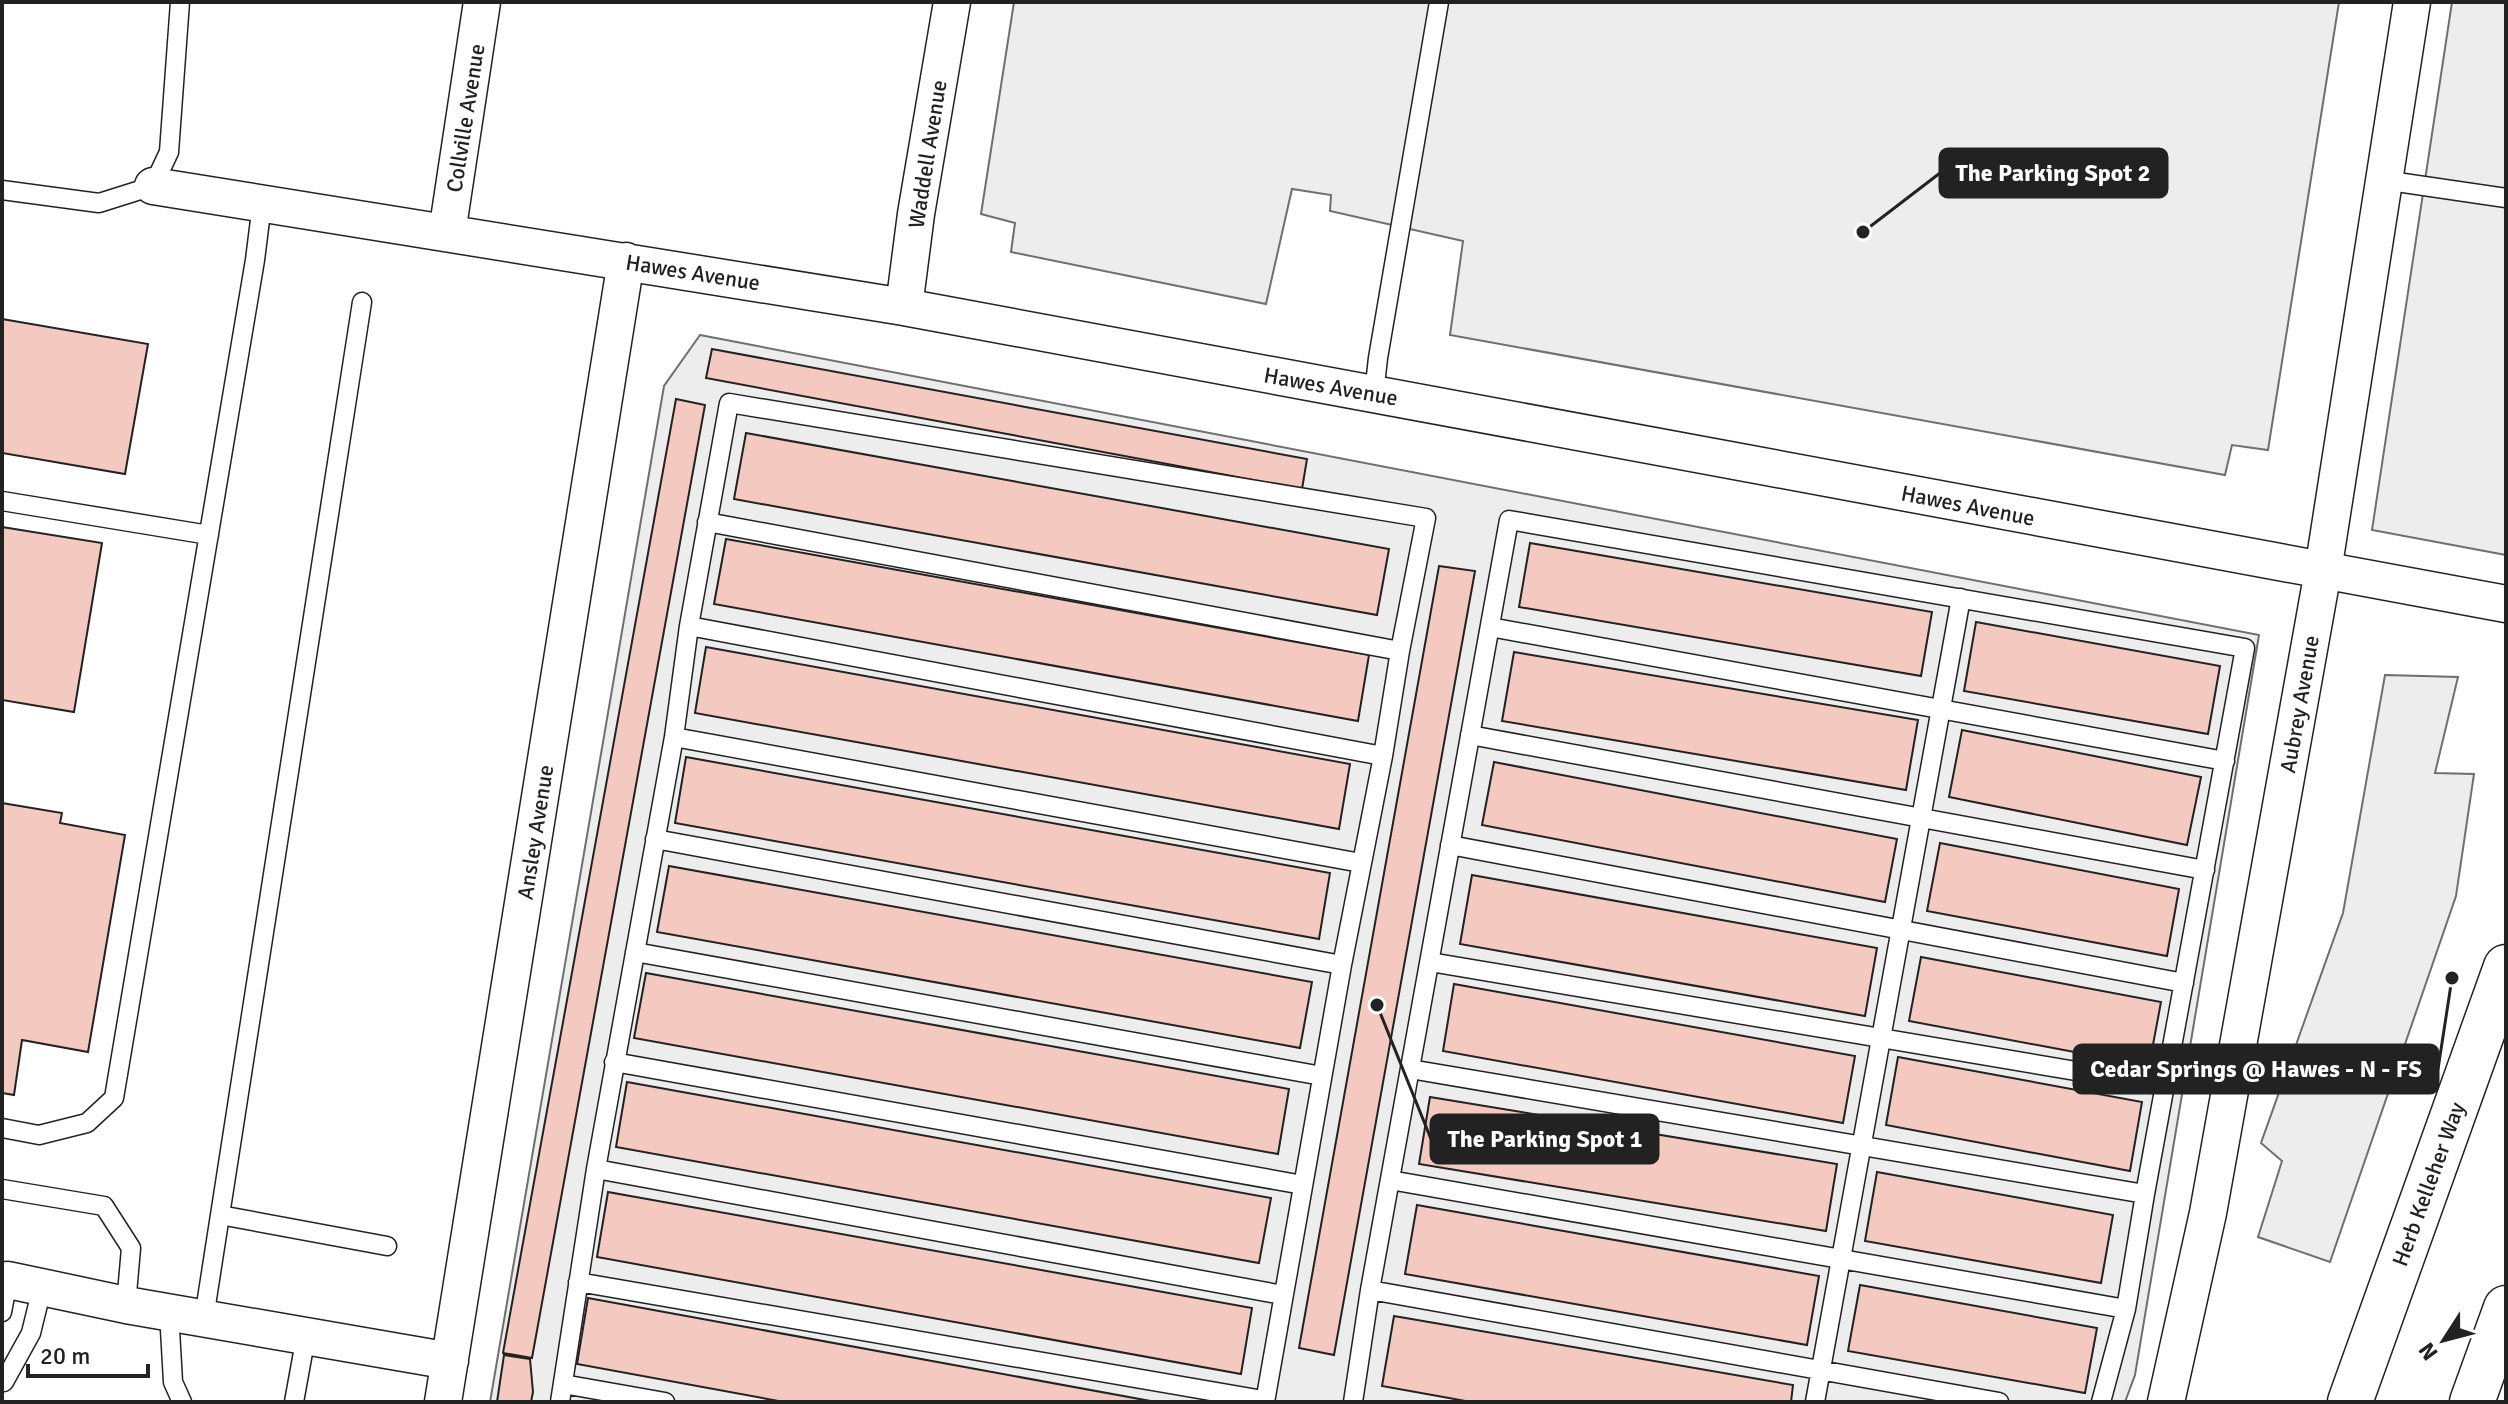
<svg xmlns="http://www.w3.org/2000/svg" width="2508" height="1404" font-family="Signika,sans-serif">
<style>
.parking{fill:#ededed;stroke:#6f6f6f;stroke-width:2}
.building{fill:#f3c9c0;stroke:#222;stroke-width:2}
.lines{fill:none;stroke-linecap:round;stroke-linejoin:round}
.lane-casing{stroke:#222;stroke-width:21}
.street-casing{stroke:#222;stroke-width:39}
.secondary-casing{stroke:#222;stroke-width:47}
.lane{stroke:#fff;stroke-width:18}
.street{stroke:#fff;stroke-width:36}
.secondary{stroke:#fff;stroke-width:44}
.labels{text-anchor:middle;stroke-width:6;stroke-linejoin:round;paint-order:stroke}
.street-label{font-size:22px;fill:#222;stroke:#fff}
.leader{fill:none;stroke:#222;stroke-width:3}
.callout-dot{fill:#222;stroke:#fff;stroke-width:3}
.callout{fill:#222;stroke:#222;stroke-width:3}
.callout-label{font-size:24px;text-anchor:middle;font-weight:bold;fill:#fff}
</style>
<rect width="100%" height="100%" fill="#fff"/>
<!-- parking -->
<path class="parking" d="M1014 2H2339L2268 450 2232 445 2225 475 1450 335 1463 241 1330 211 1331 195 1292 189 1266 304 1011 252 1015 223 981 214Z
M2452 2H2506V555L2372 530Z
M700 335 2259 635 2135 1375 2125 1402H490L664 386Z
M2385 675 2458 677 2435 773 2474 774 2456 896 2330 1262 2258 1237 2282 1161 2261 1143 2343 913Z"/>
<!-- building -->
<path class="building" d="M2 319 148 344 125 474 2 453Z
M712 349 1307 459 1302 489 706 378Z
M676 399 705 405 532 1358 503 1353Z
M746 433 1389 549 1377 615 734 499Z
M2 527 102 543 74 712 2 700Z
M726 539 1369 655 1358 721 714 604Z
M1530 543 1932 612 1921 676 1519 607Z
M1439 566 1475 571 1334 1355 1299 1348Z
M1976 622 2220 666 2208 734 1964 691Z
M706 647 1350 764 1339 829 695 713Z
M1514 652 1918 720 1906 790 1502 721Z
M1962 730 2201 777 2187 845 1949 797Z
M686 757 1330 873 1319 939 675 823Z
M1494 762 1897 839 1885 902 1482 825Z
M2 803 62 813 60 823 125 835 88 1052 22 1040 14 1095 2 1093Z
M1940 843 2179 889 2167 956 1927 911Z
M669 866 1312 982 1300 1048 657 932Z
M1472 875 1877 948 1865 1016 1460 944Z
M1921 957 2161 1002 2149 1066 1909 1021Z
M646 973 1289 1089 1278 1154 634 1038Z
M1454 984 1855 1056 1843 1123 1443 1051Z
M1898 1057 2142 1102 2130 1171 1886 1125Z
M627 1082 1271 1198 1259 1263 616 1147Z
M1430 1097 1837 1164 1826 1231 1419 1164Z
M1877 1172 2113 1215 2101 1283 1865 1241Z
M608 1192 1252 1308 1241 1374 597 1257Z
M1417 1205 1819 1276 1807 1345 1405 1274Z
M1860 1285 2097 1328 2085 1393 1848 1351Z
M588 1298 1156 1402H784L577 1364Z
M1394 1316 1793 1385 1791 1402H1471L1382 1386Z
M504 1355 530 1359 533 1392 531 1402H497Z"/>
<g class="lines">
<!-- lane casing -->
<g class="lane-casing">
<path id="lane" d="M2383 180 2506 198
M2 190 99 203 153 186 169 152 180 2
M1374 394 1378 358 1439 2
M2 501 209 535
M707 522 1400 651 1383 756 1342 965 1265 1402
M689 626 1383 756
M1490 627 2225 761
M1470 735 2205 870
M674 737 1361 863
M655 839 1342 965
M1450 845 2184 983
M635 952 1322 1076
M1430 962 2165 1086
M614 1062 1303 1185
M1410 1069 2145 1194
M2 1128 39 1135 87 1123 114 1098 255 260 262 204
M596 1169 1283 1295
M1390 1180 2126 1309
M2 1189 104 1206 131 1248 126 1305
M220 1215 387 1246
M578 1282 1263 1400
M1370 1290 1999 1402
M2 1312 8 1280 3 1279
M169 1312 173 1382 182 1402
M204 1318 362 302
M4 1382 31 1333 42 1288
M563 1384 665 1402
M294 1402 306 1336
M560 1402 596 1169 674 737 689 626 729 403 1426 518 1400 651
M1353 1402 1370 1290 1509 520 2245 648 2145 1194 2126 1309 2101 1402
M1815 1402 1961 598"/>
</g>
<!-- street casing -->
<g class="street-casing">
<path id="street" d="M153 186 904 307 2506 604
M447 233 482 2
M904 307 916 214 952 2
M8 1280 126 1305 450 1361
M443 1402 626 261
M2166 1402 2208 1213 2323 571 2412 2"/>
</g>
<!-- secondary casing -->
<g class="secondary-casing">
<path id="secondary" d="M2350 1402 2506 967
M2472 1402 2506 1308"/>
</g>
<!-- lane -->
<use href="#lane" class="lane"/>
<!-- street -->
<use href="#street" class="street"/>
<!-- secondary -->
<use href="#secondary" class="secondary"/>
</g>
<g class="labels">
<!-- street labels -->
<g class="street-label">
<text transform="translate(465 118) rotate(-81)" y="8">Collville Avenue</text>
<text transform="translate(927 154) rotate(-81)" y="8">Waddell Avenue</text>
<text transform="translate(693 272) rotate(9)" y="8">Hawes Avenue</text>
<text transform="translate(1331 386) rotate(10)" y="8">Hawes Avenue</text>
<text transform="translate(1968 505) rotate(11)" y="8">Hawes Avenue</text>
<text transform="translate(2299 704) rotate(-80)" y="8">Aubrey Avenue</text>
<text transform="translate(535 832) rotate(-81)" y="8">Ansley Avenue</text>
<text transform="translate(2428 1184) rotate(-70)" y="8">Herb Kelleher Way</text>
</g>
</g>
<!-- callouts -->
<path class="leader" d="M1863 232L1940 173M2452 978L2438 1069M1377 1005L1431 1139"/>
<g class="callout-dot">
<circle cx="1863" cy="232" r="8"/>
<circle cx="2452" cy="978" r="8"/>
<circle cx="1377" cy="1005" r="8"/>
</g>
<g class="callout">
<rect x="1940" y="149" width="227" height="48" rx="8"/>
<rect x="2074" y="1045" width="364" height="48" rx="8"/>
<rect x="1431" y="1115" width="227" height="48" rx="8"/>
</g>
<g class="callout-label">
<text x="2053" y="181">The Parking Spot 2</text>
<text x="2256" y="1077">Cedar Springs @ Hawes - N - FS</text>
<text x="1545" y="1147">The Parking Spot 1</text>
</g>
<!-- border -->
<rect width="2508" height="1404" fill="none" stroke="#222222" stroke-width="8"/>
<!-- north arrow -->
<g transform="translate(2444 1340) rotate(234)" stroke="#ffffff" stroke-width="6" paint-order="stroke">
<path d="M0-6L14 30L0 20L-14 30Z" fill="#222222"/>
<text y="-12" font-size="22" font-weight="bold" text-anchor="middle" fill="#222222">N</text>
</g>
<!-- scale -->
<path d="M28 1364v12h120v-12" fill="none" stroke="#222222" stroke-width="4"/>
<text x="40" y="1364" font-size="24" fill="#222222" stroke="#ffffff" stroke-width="6" paint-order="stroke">20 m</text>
</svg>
